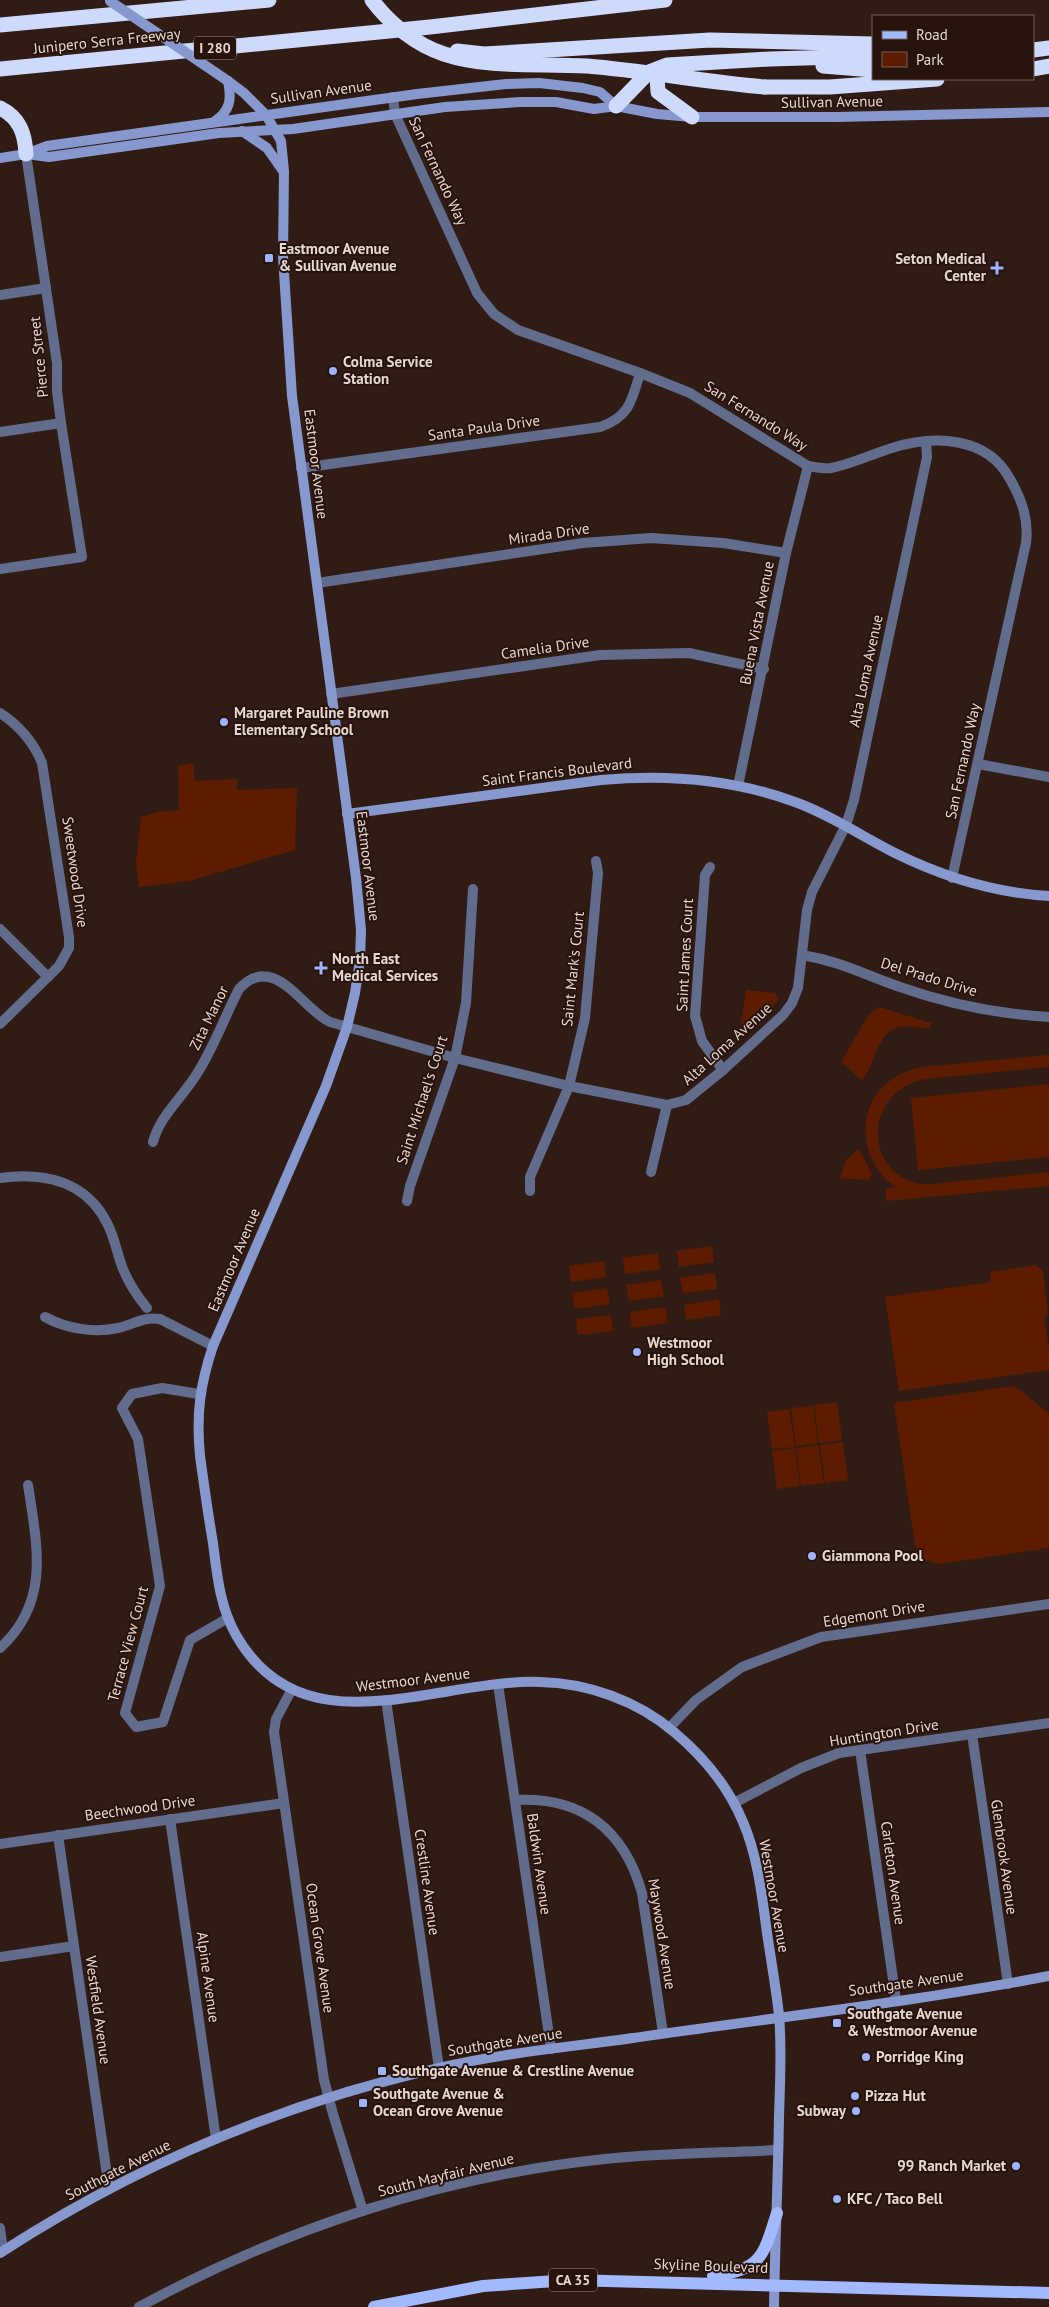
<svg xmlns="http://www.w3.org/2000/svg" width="1049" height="2307" font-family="'PT Sans',sans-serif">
	<rect width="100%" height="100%" fill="#311c15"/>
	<g fill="#5d1c00">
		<path d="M193,763L195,781L237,779V790L297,788L295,850L189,881L139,887L136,863L141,817L157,812L179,810L178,766Z"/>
		<path d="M746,990L775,993L778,1000L770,1010L746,1030L741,1025Z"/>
		<path d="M879,1007L931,1023L930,1029C921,1028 908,1025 899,1027C876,1032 876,1065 862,1080L841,1062L869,1014Z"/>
		<path d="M1049,1055V1067L925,1079C867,1090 861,1168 916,1183C930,1186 947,1182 961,1181C991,1178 1020,1175 1049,1172V1186L886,1201V1189L896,1187C860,1165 854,1109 888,1082C899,1073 910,1070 923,1067Z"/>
		<path d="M1049,1084V1157L918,1170L911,1098Z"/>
		<path d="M859,1149L872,1174L868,1180L840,1178L846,1160Z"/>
		<path d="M712,1246L714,1262L679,1267L677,1251Z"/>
		<path d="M658,1253L660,1269L625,1274L623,1258Z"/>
		<path d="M604,1261L606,1277L571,1282L569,1266Z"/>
		<path d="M1036,1265L1043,1271L1048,1315L1044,1316L1049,1349V1370L899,1391L885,1297L991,1282L990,1272Z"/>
		<path d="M715,1273L717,1289L683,1293L680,1278Z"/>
		<path d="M661,1280L664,1296L629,1301L626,1285Z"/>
		<path d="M607,1288L610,1304L575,1309L572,1293Z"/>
		<path d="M719,1299L721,1315L686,1320L684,1305Z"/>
		<path d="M665,1307L668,1323L632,1328L630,1312Z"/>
		<path d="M611,1315L613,1331L578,1335L576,1319Z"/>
		<path d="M1014,1386L1049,1413V1548L938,1564L923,1559L915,1545L894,1403Z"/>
		<path d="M837,1402L842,1440L819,1443L814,1405Z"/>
		<path d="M813,1406L818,1443L796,1446L791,1408Z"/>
		<path d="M789,1409L795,1447L772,1449L767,1412Z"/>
		<path d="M843,1442L848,1480L825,1483L820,1445Z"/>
		<path d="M818,1445L824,1483L801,1486L796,1448Z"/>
		<path d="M795,1448L800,1486L777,1489L772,1451Z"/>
	</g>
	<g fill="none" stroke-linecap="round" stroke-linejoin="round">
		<g stroke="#626d8e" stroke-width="10">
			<path d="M393,97L395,114L477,293L494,314L518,330L640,373L690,393L808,466C815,467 824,469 831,468C852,464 872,454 892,448C934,435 987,436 1010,479C1022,500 1029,520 1026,543L952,878"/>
			<path d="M0,295L46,288"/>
			<path d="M0,432L61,423"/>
			<path d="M301,468L600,427C629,417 632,401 640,373"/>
			<path d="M0,569L82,557L61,423L57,391V363L26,154"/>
			<path d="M317,583L583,543L651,538L723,543L786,553"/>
			<path d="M331,694L600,655L689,653L764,669"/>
			<path d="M0,713C20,726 33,741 42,763L69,937V948L59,966L0,1024"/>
			<path d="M978,764L1049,777"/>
			<path d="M738,786L786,553L808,466"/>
			<path d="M710,867L705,875L695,1016L702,1041L723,1070"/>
			<path d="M0,929L48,977"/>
			<path d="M802,955C840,961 865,975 900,987C948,1004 998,1014 1049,1017"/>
			<path d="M153,1142C160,1115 184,1096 198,1072C215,1045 225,1016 239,989C274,951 302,1009 330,1022L455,1058L569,1086L667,1105L686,1100L723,1070L783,1015L792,1003L798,988L807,910L812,892L846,825L854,800L927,457L926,442"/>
			<path d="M651,1172L667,1105"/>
			<path d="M0,1178C44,1172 87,1181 108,1225C115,1239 117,1254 123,1269C129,1284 137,1296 147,1308"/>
			<path d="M530,1191V1177L569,1086L585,1018L598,873L596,861"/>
			<path d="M407,1201L410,1186L455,1058L466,1003L473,889"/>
			<path d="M45,1317C67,1329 94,1333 118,1328C133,1325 144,1316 160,1319L213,1346"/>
			<path d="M199,1394L162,1388L132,1394L122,1408L138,1439L160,1586L125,1713L136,1727L163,1722L190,1640L228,1618"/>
			<path d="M0,1648C51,1602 37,1545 28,1485"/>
			<path d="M498,1684L551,2049"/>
			<path d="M292,1689L276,1719L274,1732L324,2080L333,2114L363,2211"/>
			<path d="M386,1700L439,2068"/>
			<path d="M669,1728L696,1700L742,1667L821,1637L1049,1604"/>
			<path d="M972,1734L1008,1984"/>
			<path d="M860,1750L896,2000"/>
			<path d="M515,1800C581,1796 624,1829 642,1893L663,2033"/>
			<path d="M734,1803L801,1768L839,1753L1049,1723"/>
			<path d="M170,1819L216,2139"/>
			<path d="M58,1835L109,2189"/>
			<path d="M0,1844L284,1803"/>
			<path d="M0,1957L74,1946"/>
			<path d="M0,2228L3,2251"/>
			<path d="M139,2307C283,2229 442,2176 605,2159C663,2153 721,2153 778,2150"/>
		</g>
		<g stroke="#8698cd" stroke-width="10">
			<path d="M228,81L244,93L266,115L281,141L284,171L283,257L292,396L356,878L361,930L360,960L355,993L347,1027L326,1086L213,1346C200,1385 196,1414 200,1456C204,1485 208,1514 213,1543C217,1575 220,1607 236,1635C303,1753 438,1678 540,1682C588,1683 638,1701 674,1732C704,1757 728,1786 743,1822C758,1857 762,1896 767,1933C771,1960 776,1988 779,2015C782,2048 780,2083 779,2117C778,2180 775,2243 774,2307"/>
			<path d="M214,122C230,111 232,100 228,81"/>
			<path d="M242,131L267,148L283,171"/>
			<path d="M26,154L49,157L219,133L293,129L445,107L521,102H556L594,109L616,106L657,114L692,117H837L1049,112"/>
			<path d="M0,158L26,154L47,146L417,94L506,84L539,83L583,88L600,92L616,106"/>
			<path d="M347,814L601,780C667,774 733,779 795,802C831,815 863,837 897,854C944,877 996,893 1049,896"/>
			<path d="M0,2253C134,2166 283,2103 439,2068C498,2054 558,2048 619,2040C762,2019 907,2003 1049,1976"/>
		</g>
		<g stroke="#a2b9fe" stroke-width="12">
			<path d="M713,2276C762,2269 763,2257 777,2213"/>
			<path d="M374,2307L483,2286L570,2280L1049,2293"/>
		</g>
		<g stroke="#cedafb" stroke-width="15">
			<path d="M0,25L269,0"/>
			<path d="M1033,50L1049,48"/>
			<path d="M457,51L484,54L710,40L873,44"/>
			<path d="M668,66L657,77L658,92L692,117"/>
			<path d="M823,66L873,70"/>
			<path d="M0,69L430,27L665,0"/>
			<path d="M1033,69L1049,66"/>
			<path d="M765,87H830L937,79"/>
			<path d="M616,106L649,72L667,65L770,59L873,56"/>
			<path d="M0,108C20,118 25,134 26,154"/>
		</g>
		<path stroke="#8698cd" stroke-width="10" d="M110,1L228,81"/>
		<path stroke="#cedafb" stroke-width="15" d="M372,0C389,23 416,45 444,54C489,69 540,63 587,66C647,71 705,82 765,87"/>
	</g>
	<g fill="#9db4fd" stroke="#27130c" stroke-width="2">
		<rect x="264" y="253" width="10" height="10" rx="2.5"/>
		<path d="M994.5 260.5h5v5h5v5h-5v5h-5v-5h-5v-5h5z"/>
		<circle cx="333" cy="371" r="5"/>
		<circle cx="224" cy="722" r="5"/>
		<path d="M318.5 960.5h5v5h5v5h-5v5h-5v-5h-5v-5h5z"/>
		<circle cx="637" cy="1352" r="5"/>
		<circle cx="812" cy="1556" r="5"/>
		<rect x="832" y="2018" width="10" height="10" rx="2.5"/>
		<circle cx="866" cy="2057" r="5"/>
		<rect x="377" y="2066" width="10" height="10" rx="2.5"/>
		<circle cx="855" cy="2096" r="5"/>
		<rect x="358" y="2098" width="10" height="10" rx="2.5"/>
		<circle cx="856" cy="2111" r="5"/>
		<circle cx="1016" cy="2166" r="5"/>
		<circle cx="837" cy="2199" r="5"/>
	</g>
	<g text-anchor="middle" stroke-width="4" stroke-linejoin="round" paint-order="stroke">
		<g fill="#27130c" stroke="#ac9c97" stroke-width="1">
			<rect x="194" y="36.5" width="42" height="23" rx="4"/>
			<rect x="549" y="2268.5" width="48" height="23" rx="4"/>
		</g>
		<g font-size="14" font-weight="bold" fill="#e5d7d2">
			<text x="215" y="53">I 280</text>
			<text x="573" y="2285">CA 35</text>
		</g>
		<g font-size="15" fill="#e5d7d2" stroke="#27130c">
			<text transform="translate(107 41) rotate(-6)" y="5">Junipero Serra Freeway</text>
			<text transform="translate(321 92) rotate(-8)" y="5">Sullivan Avenue</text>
			<text transform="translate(832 102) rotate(-1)" y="5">Sullivan Avenue</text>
			<text transform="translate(438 171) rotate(65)" y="5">San Fernando Way</text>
			<text transform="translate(39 357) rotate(-96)" y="5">Pierce Street</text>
			<text transform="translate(756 416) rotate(32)" y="5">San Fernando Way</text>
			<text transform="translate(484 428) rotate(-8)" y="5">Santa Paula Drive</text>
			<text transform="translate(316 464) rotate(83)" y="5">Eastmoor Avenue</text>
			<text transform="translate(549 534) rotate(-8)" y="5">Mirada Drive</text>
			<text transform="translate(757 623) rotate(-79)" y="5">Buena Vista Avenue</text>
			<text transform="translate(545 648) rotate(-8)" y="5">Camelia Drive</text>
			<text transform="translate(866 671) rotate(-78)" y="5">Alta Loma Avenue</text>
			<text transform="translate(963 761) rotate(-78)" y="5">San Fernando Way</text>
			<text transform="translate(557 772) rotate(-7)" y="5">Saint Francis Boulevard</text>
			<text transform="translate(368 866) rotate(83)" y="5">Eastmoor Avenue</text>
			<text transform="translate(75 872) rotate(82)" y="5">Sweetwood Drive</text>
			<text transform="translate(685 955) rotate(-87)" y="5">Saint James Court</text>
			<text transform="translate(573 969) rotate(-84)" y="5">Saint Mark's Court</text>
			<text transform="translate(929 977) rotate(17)" y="5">Del Prado Drive</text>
			<text transform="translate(209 1018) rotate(-64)" y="5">Zita Manor</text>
			<text transform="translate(727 1044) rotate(-42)" y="5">Alta Loma Avenue</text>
			<text transform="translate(422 1100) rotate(-72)" y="5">Saint Michael's Court</text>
			<text transform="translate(234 1260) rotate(-67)" y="5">Eastmoor Avenue</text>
			<text transform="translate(874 1614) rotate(-9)" y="5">Edgemont Drive</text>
			<text transform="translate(128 1644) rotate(-75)" y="5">Terrace View Court</text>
			<text transform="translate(413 1680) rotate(-7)" y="5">Westmoor Avenue</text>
			<text transform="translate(884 1733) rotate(-9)" y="5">Huntington Drive</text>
			<text transform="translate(140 1808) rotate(-8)" y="5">Beechwood Drive</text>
			<text transform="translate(1004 1857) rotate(82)" y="5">Glenbrook Avenue</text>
			<text transform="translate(539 1864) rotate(82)" y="5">Baldwin Avenue</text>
			<text transform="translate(893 1873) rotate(82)" y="5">Carleton Avenue</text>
			<text transform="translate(427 1882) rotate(82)" y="5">Crestline Avenue</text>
			<text transform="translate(774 1896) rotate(80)" y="5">Westmoor Avenue</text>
			<text transform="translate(662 1934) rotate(81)" y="5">Maywood Avenue</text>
			<text transform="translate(320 1948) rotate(82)" y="5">Ocean Grove Avenue</text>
			<text transform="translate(208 1977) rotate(82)" y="5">Alpine Avenue</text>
			<text transform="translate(906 1983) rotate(-8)" y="5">Southgate Avenue</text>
			<text transform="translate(98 2010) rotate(82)" y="5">Westfield Avenue</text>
			<text transform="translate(505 2042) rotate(-9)" y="5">Southgate Avenue</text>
			<text transform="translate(118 2170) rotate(-27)" y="5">Southgate Avenue</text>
			<text transform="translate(446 2175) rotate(-14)" y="5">South Mayfair Avenue</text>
			<text transform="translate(711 2266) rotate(2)" y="5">Skyline Boulevard</text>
		</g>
		<g font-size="15" font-weight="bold" fill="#e5d7d2" stroke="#27130c" text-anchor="start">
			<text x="279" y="254">Eastmoor Avenue<tspan x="279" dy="17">&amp; Sullivan Avenue</tspan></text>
			<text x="986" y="264" text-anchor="end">Seton Medical<tspan x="986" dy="17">Center</tspan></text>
			<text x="343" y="367">Colma Service<tspan x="343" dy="17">Station</tspan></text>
			<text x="234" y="718">Margaret Pauline Brown<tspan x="234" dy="17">Elementary School</tspan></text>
			<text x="332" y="964">North East<tspan x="332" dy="17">Medical Services</tspan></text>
			<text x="647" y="1348">Westmoor<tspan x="647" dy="17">High School</tspan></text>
			<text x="822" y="1561">Giammona Pool</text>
			<text x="847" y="2019">Southgate Avenue<tspan x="847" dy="17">&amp; Westmoor Avenue</tspan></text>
			<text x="876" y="2062">Porridge King</text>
			<text x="392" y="2076">Southgate Avenue &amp; Crestline Avenue</text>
			<text x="373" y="2099">Southgate Avenue &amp;<tspan x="373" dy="17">Ocean Grove Avenue</tspan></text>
			<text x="865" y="2101">Pizza Hut</text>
			<text x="846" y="2116" text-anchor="end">Subway</text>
			<text x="1006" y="2171" text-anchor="end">99 Ranch Market</text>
			<text x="847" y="2204">KFC / Taco Bell</text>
		</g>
	</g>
	<rect x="872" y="15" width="162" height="65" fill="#27130c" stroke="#73615b"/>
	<rect x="882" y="31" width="25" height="8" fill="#a2b9fe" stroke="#73615b"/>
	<text x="916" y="40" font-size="15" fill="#e5d7d2">Road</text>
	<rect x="882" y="52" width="25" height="15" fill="#5d1c00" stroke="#73615b"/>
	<text x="916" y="65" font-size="15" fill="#e5d7d2">Park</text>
</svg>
